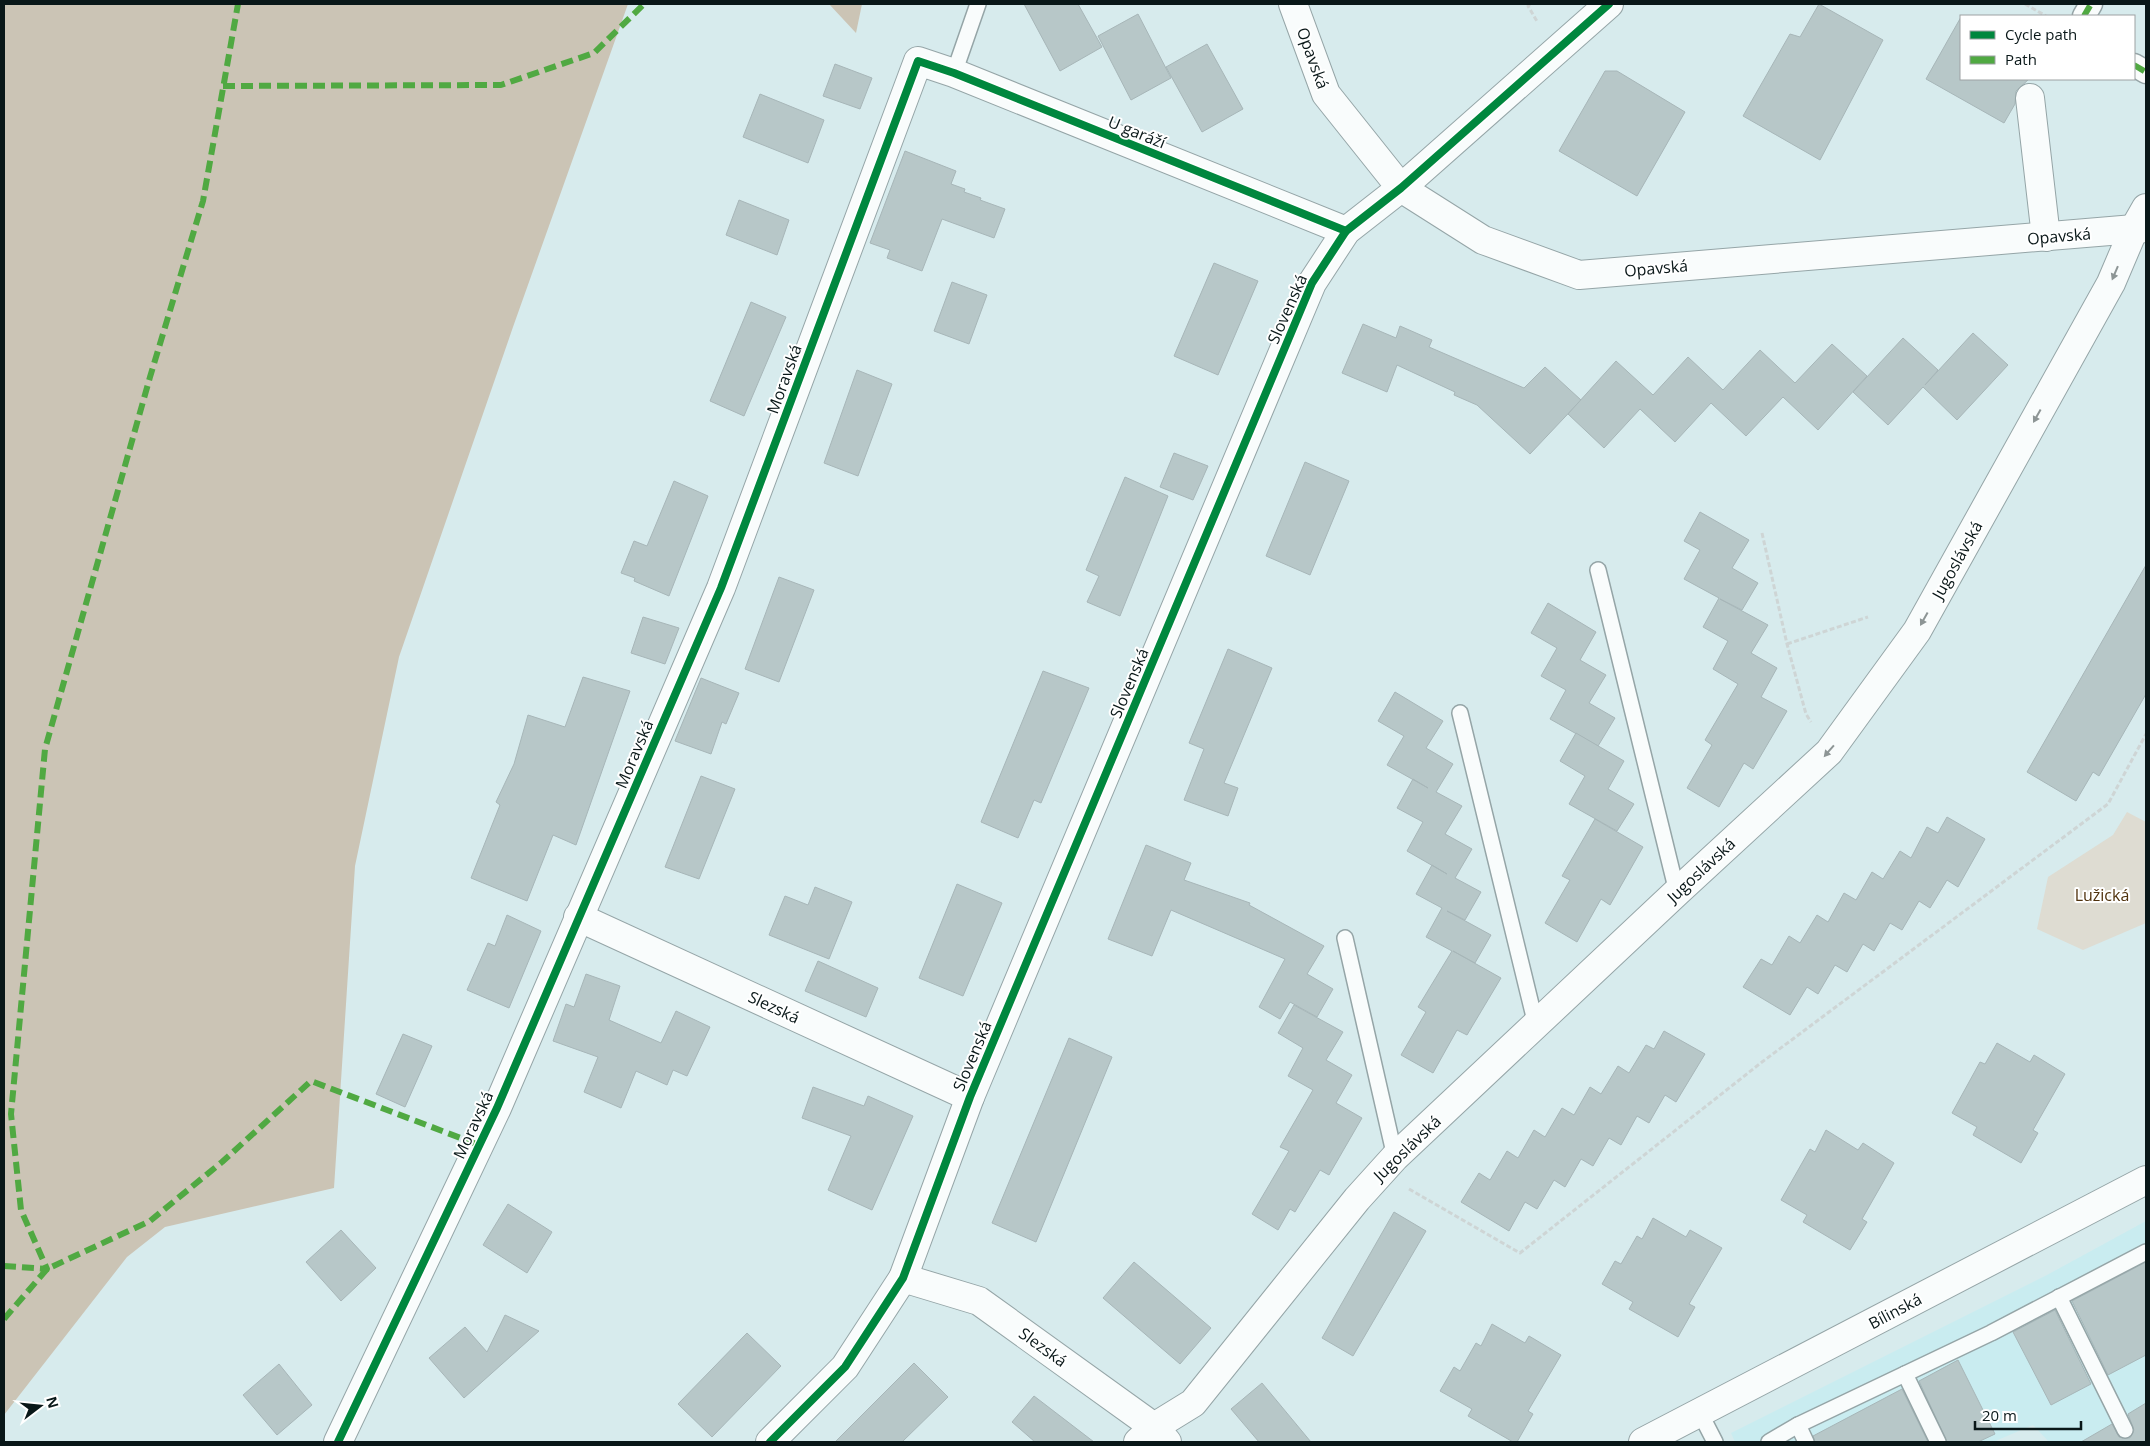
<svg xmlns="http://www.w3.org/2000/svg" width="2150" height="1446" font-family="'Open Sans',sans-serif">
	<rect width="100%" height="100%" fill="#d7ebed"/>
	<path fill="#c9ecf0" d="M2146,1221V1437L2136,1442H2049L2033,1425L1993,1442H1735L1731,1433L2047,1275Z"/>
	<path fill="#dedcd2" d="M2127,812L2146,822V923L2083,950L2037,929L2048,877L2113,835Z"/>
	<g fill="#cbc4b5">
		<path d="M4,4H628L513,327L399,657L355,866L334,1188L165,1227L127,1257L4,1415Z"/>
		<path d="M829,4H862L856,33Z"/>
	</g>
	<g fill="#b7c7c8" stroke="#a7b6b8">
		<path d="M1024,4H1078L1102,47L1060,71Z"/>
		<path d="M1819,4L1883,40L1820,160L1743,116L1790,34L1800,37Z"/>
		<path d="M1138,14L1171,78L1131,100L1098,36Z"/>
		<path d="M1961,17V79H2029L2016,91L2015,104L2004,123L1926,79Z"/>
		<path d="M1207,44L1243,109L1202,132L1166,67Z"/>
		<path d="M835,64L872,78L860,109L823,96Z"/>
		<path d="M1605,71H1617L1685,112L1637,196L1559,151Z"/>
		<path d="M760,94L824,120L808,163L743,137Z"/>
		<path d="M905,151L956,171L951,184L965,189L964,192L981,198L980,200L1005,209L994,238L942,219L922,271L887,258L890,250L870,243Z"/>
		<path d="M739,200L789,220L777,255L726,235Z"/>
		<path d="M1214,263L1258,281L1218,375L1174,356Z"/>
		<path d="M952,282L987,295L969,344L934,331Z"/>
		<path d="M751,302L786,317L744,416L710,401Z"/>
		<path d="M1363,324L1396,338L1400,326L1432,340L1429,347L1524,388L1545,367L1581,400L1530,454L1477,405L1454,395L1455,392L1397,365L1387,392L1342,373Z"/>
		<path d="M1973,333L2008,365L1957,420L1923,387L1888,425L1853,392L1903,338L1938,370L1925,385Z"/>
		<path d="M1832,344L1867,376L1818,430L1783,397L1746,436L1711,403L1675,442L1640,409L1604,448L1568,414L1616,361L1653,395L1688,357L1723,390L1760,350L1795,383Z"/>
		<path d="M857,370L892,384L858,476L824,463Z"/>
		<path d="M1174,453L1208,466L1193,500L1160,487Z"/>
		<path d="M1305,462L1349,481L1310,575L1266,556Z"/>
		<path d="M1125,477L1168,496L1120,616L1087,602L1099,576L1086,570Z"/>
		<path d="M674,481L708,496L669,596L634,581L635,578L621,573L634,541L647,546Z"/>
		<path d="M1700,512L1749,540L1732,568L1758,583L1742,610L1720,599L1768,625L1751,653L1777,668L1761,697L1787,711L1753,769L1744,763L1719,807L1687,788L1712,745L1705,740L1738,684L1713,669L1728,641L1703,627L1719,598L1684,579L1700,550L1684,541Z"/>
		<path d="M2146,565V694L2099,776L2093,772L2076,801L2027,772Z"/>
		<path d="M779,577L814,590L779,682L745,669Z"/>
		<path d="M1548,603L1596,632L1580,660L1606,675L1589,703L1615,718L1598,746L1550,719L1566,690L1541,676L1557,648L1531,633Z"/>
		<path d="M643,617L679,628L665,664L631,653Z"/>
		<path d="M1228,649L1272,668L1224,783L1238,788L1228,816L1184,800L1204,749L1189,743Z"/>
		<path d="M1043,671L1089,688L1041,803L1034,800L1018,838L981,822Z"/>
		<path d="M583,677L630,691L576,845L553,835L527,901L471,878L500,805L496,802L514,764L528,715L565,727Z"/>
		<path d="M701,678L739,693L726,724L722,722L711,754L675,741Z"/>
		<path d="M1395,692L1443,721L1426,748L1453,764L1436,792L1462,806L1445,834L1472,849L1455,878L1481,892L1465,920L1447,911L1491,935L1475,963L1453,951L1501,978L1467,1035L1457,1030L1433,1073L1401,1055L1426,1012L1418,1007L1452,951L1426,937L1442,908L1416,894L1432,865L1447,874L1407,851L1423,822L1397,808L1413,779L1428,788L1387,765L1404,736L1378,721Z"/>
		<path d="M1576,733L1624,761L1608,789L1634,804L1617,831L1569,804L1585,776L1560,761Z"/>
		<path d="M701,776L735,789L699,879L665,867Z"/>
		<path d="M1947,817L1985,839L1958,887L1947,880L1930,908L1919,901L1902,930L1890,923L1874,951L1863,944L1847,972L1835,965L1818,994L1807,987L1790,1015L1743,987L1761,959L1772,965L1789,936L1800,943L1817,915L1828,922L1844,893L1856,900L1872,872L1883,879L1900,851L1911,858L1927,827L1938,833Z"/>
		<path d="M1595,819L1643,847L1610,905L1601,899L1577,942L1545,923L1570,880L1562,876Z"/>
		<path d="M1146,845L1191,863L1184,880L1250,903L1249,905L1324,946L1307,974L1333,989L1317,1017L1290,1002L1280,1019L1259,1007L1285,959L1171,910L1152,956L1108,939Z"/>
		<path d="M957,884L1002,903L963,996L919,978Z"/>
		<path d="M815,887L852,902L829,959L769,935L785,896L808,905Z"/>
		<path d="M507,915L541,931L509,1008L467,990L488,943L495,946Z"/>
		<path d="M818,961L878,988L866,1017L805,991Z"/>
		<path d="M586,974L620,986L609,1020L661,1043L676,1011L710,1027L687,1076L673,1070L667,1085L636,1071L621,1108L584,1092L598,1057L553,1041L566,1004L574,1007Z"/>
		<path d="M1294,1005L1343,1032L1326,1060L1352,1075L1336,1103L1362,1118L1329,1175L1320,1170L1295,1212L1290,1209L1278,1230L1252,1214L1289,1151L1280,1147L1313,1090L1288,1076L1303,1048L1278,1033Z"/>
		<path d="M1664,1031L1705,1054L1676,1102L1665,1095L1649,1123L1637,1116L1621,1145L1609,1138L1593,1166L1581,1159L1565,1187L1554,1180L1537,1209L1525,1202L1509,1231L1461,1202L1479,1173L1490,1180L1507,1151L1518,1158L1534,1130L1545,1137L1562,1108L1574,1115L1590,1087L1601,1094L1618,1066L1629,1073L1646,1045L1654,1049Z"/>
		<path d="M403,1034L432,1046L405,1107L376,1094Z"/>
		<path d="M1069,1038L1112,1057L1036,1242L992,1223Z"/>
		<path d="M1997,1043L2030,1062L2034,1055L2065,1074L2033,1130L2038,1133L2021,1163L1973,1135L1977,1127L1952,1113L1980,1062L1985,1064Z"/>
		<path d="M813,1087L864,1106L868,1096L913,1116L872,1210L828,1190L851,1136L802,1118Z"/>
		<path d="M1826,1130L1858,1150L1863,1143L1894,1163L1862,1219L1867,1222L1850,1250L1803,1222L1807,1215L1781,1200L1810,1149L1815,1152Z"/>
		<path d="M508,1204L552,1232L527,1273L483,1245Z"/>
		<path d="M1394,1212L1426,1231L1353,1356L1322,1338Z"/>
		<path d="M1653,1218L1686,1237L1690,1230L1722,1248L1689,1304L1695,1307L1678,1337L1629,1309L1633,1302L1602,1284L1615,1261L1621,1264L1637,1236L1642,1239Z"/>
		<path d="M341,1230L376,1268L341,1301L306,1262Z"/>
		<path d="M1134,1262L1211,1328L1180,1364L1103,1298Z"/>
		<path d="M2146,1262V1355L2108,1375L2072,1301Z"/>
		<path d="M2055,1310L2091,1384L2051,1405L2013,1332Z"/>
		<path d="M505,1315L539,1331L464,1398L429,1358L465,1327L487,1352Z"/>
		<path d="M1492,1324L1525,1343L1529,1336L1561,1355L1528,1411L1533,1414L1517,1442H1513L1468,1416L1472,1409L1440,1391L1454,1367L1460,1371L1476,1343L1481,1346Z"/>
		<path d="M747,1333L781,1366L712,1437L678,1404Z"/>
		<path d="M1958,1360L1995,1434L1978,1442H1947L1919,1381Z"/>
		<path d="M914,1363L948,1397L902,1442H835Z"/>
		<path d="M279,1364L312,1405L277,1435L243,1395Z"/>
		<path d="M1262,1383L1311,1442H1259L1231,1409Z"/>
		<path d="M1902,1389L1928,1442H1815L1813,1436Z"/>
		<path d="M1034,1396L1094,1442H1035L1012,1422Z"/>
		<path d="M2146,1403V1442H2081L2112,1424L2119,1437L2130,1438L2134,1430L2128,1414Z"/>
	</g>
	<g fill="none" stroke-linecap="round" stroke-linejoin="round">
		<defs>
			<g id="service">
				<path d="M954,73L978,4"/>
				<path d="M1598,570L1677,892"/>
				<path d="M1460,713L1536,1025"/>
				<path d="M1345,938L1395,1157"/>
				<path d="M2059,1297L2125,1430"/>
				<path d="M1905,1374L1938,1442"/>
				<path d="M1699,1411L1715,1442"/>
				<path d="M1798,1425L1806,1442"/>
				<path d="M1769,1442L1798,1425L1991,1333L2146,1252"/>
			</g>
			<g id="pedestrian">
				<path d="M2084,16L2091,4"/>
				<path d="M2134,65L2146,72"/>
			</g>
			<g id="minor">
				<path d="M1293,4L1326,94L1401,188L1483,240L1579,275L2146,228"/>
				<path d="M2030,98L2046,237"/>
				<path d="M578,917L970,1097"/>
				<path d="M903,1278L979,1301L1154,1427L1167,1442"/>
				<path d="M338,1442L497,1108L721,588L918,61L954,73L1346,231"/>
				<path d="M770,1442L845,1367L903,1278L970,1097L1312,283L1346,231L1401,188L1609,4"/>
				<path d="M1138,1442L1154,1427L1193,1403L1357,1199L1395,1157L1677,892L1829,752L1917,631L2111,283L2134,229L2146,208"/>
				<path d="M1643,1442L2146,1180"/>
			</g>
		</defs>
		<use href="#service" stroke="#95a5a7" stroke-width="18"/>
		<use href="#pedestrian" stroke="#95a5a7" stroke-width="25"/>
		<use href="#minor" stroke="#95a5a7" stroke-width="30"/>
		<g stroke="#ced5d5" stroke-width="3" stroke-dasharray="5 2.5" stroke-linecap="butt">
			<path d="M1530,4L1528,6L1538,23"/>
			<path d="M2025,4L2046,16"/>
			<path d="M1762,533L1787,644L1806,714L1811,722"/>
			<path d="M1787,644L1868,617"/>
			<path d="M1409,1189L1520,1253L1762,1062L2108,804L2146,734"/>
		</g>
		<use href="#service" stroke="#f9fcfc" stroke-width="15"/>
		<use href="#pedestrian" stroke="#f9fcfc" stroke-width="22"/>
		<use href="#minor" stroke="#f9fcfc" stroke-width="28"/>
		<g stroke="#50a942" stroke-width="6" stroke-dasharray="12 6" stroke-linecap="butt">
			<path d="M2084,16L2091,4"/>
			<path d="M2134,65L2146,72"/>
			<path d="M223,86L501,85L594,53L644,4"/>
			<path d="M4,1266L47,1269L21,1210L11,1114L45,749L150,377L203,201L238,4"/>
			<path d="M4,1319L47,1269L150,1221L222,1162L311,1081L479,1145"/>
		</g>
		<defs>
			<g id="cycleway">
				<path d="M338,1442L497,1108L721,588L918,61L954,73L1346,231"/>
				<path d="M770,1442L845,1367L903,1278L970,1097L1312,283L1346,231L1401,188L1609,4"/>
			</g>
		</defs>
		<use href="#cycleway" stroke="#fff" stroke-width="11"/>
		<use href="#cycleway" stroke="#00873e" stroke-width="8"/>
	</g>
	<defs><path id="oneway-solid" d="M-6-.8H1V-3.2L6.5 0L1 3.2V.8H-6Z" transform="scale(1.25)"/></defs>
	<g fill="#8d9595">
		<use href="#oneway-solid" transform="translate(2115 273) rotate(113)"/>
		<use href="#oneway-solid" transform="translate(2037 416) rotate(119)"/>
		<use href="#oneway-solid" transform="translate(1924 619) rotate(119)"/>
		<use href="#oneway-solid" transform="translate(1829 751) rotate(131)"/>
	</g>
	<g text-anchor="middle" stroke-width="4" stroke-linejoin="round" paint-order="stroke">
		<g font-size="16" fill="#091718" stroke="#fff">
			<text transform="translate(1313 58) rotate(70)" y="6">Opavská</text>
			<text transform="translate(1137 132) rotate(22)" y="6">U garáží</text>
			<text transform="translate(2059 236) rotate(-5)" y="6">Opavská</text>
			<text transform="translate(1656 268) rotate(-5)" y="6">Opavská</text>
			<text transform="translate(1287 309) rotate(-66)" y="6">Slovenská</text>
			<text transform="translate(784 379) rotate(-70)" y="6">Moravská</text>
			<text transform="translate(1957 560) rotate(-61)" y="6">Jugoslávská</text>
			<text transform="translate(1129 683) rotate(-67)" y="6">Slovenská</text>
			<text transform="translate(634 754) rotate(-67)" y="6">Moravská</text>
			<text transform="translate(1701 870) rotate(-43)" y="6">Jugoslávská</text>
			<text transform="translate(774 1007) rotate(25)" y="6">Slezská</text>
			<text transform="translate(972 1056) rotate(-67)" y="6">Slovenská</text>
			<text transform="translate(473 1125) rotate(-65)" y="6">Moravská</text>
			<text transform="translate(1407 1148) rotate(-44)" y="6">Jugoslávská</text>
			<text transform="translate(1895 1311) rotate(-28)" y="6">Bílinská</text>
			<text transform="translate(1043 1347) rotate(36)" y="6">Slezská</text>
		</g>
		<g font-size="16" fill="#4f310c" stroke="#fff">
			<text x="2102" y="901">Lužická</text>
		</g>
	</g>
	<rect width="2150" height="1446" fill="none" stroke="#091718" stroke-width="10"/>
	<rect x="1960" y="15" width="175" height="65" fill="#ffffff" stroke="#9da2a3"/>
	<rect x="1970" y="31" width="25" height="8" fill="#00873e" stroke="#9da2a3"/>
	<text x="2005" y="40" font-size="15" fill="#091718">Cycle path</text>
	<rect x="1970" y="56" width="25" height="8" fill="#50a942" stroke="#9da2a3"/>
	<text x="2005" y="65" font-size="15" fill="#091718">Path</text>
	<g transform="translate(40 1406) rotate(74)" stroke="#ffffff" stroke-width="4" paint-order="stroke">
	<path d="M0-4L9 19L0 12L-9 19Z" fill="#091718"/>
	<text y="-8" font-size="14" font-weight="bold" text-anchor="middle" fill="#091718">N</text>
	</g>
	<path d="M1975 1421v8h106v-8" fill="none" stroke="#091718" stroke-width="2.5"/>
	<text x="1982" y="1421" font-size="15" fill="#091718" stroke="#ffffff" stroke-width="4" paint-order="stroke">20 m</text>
</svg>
